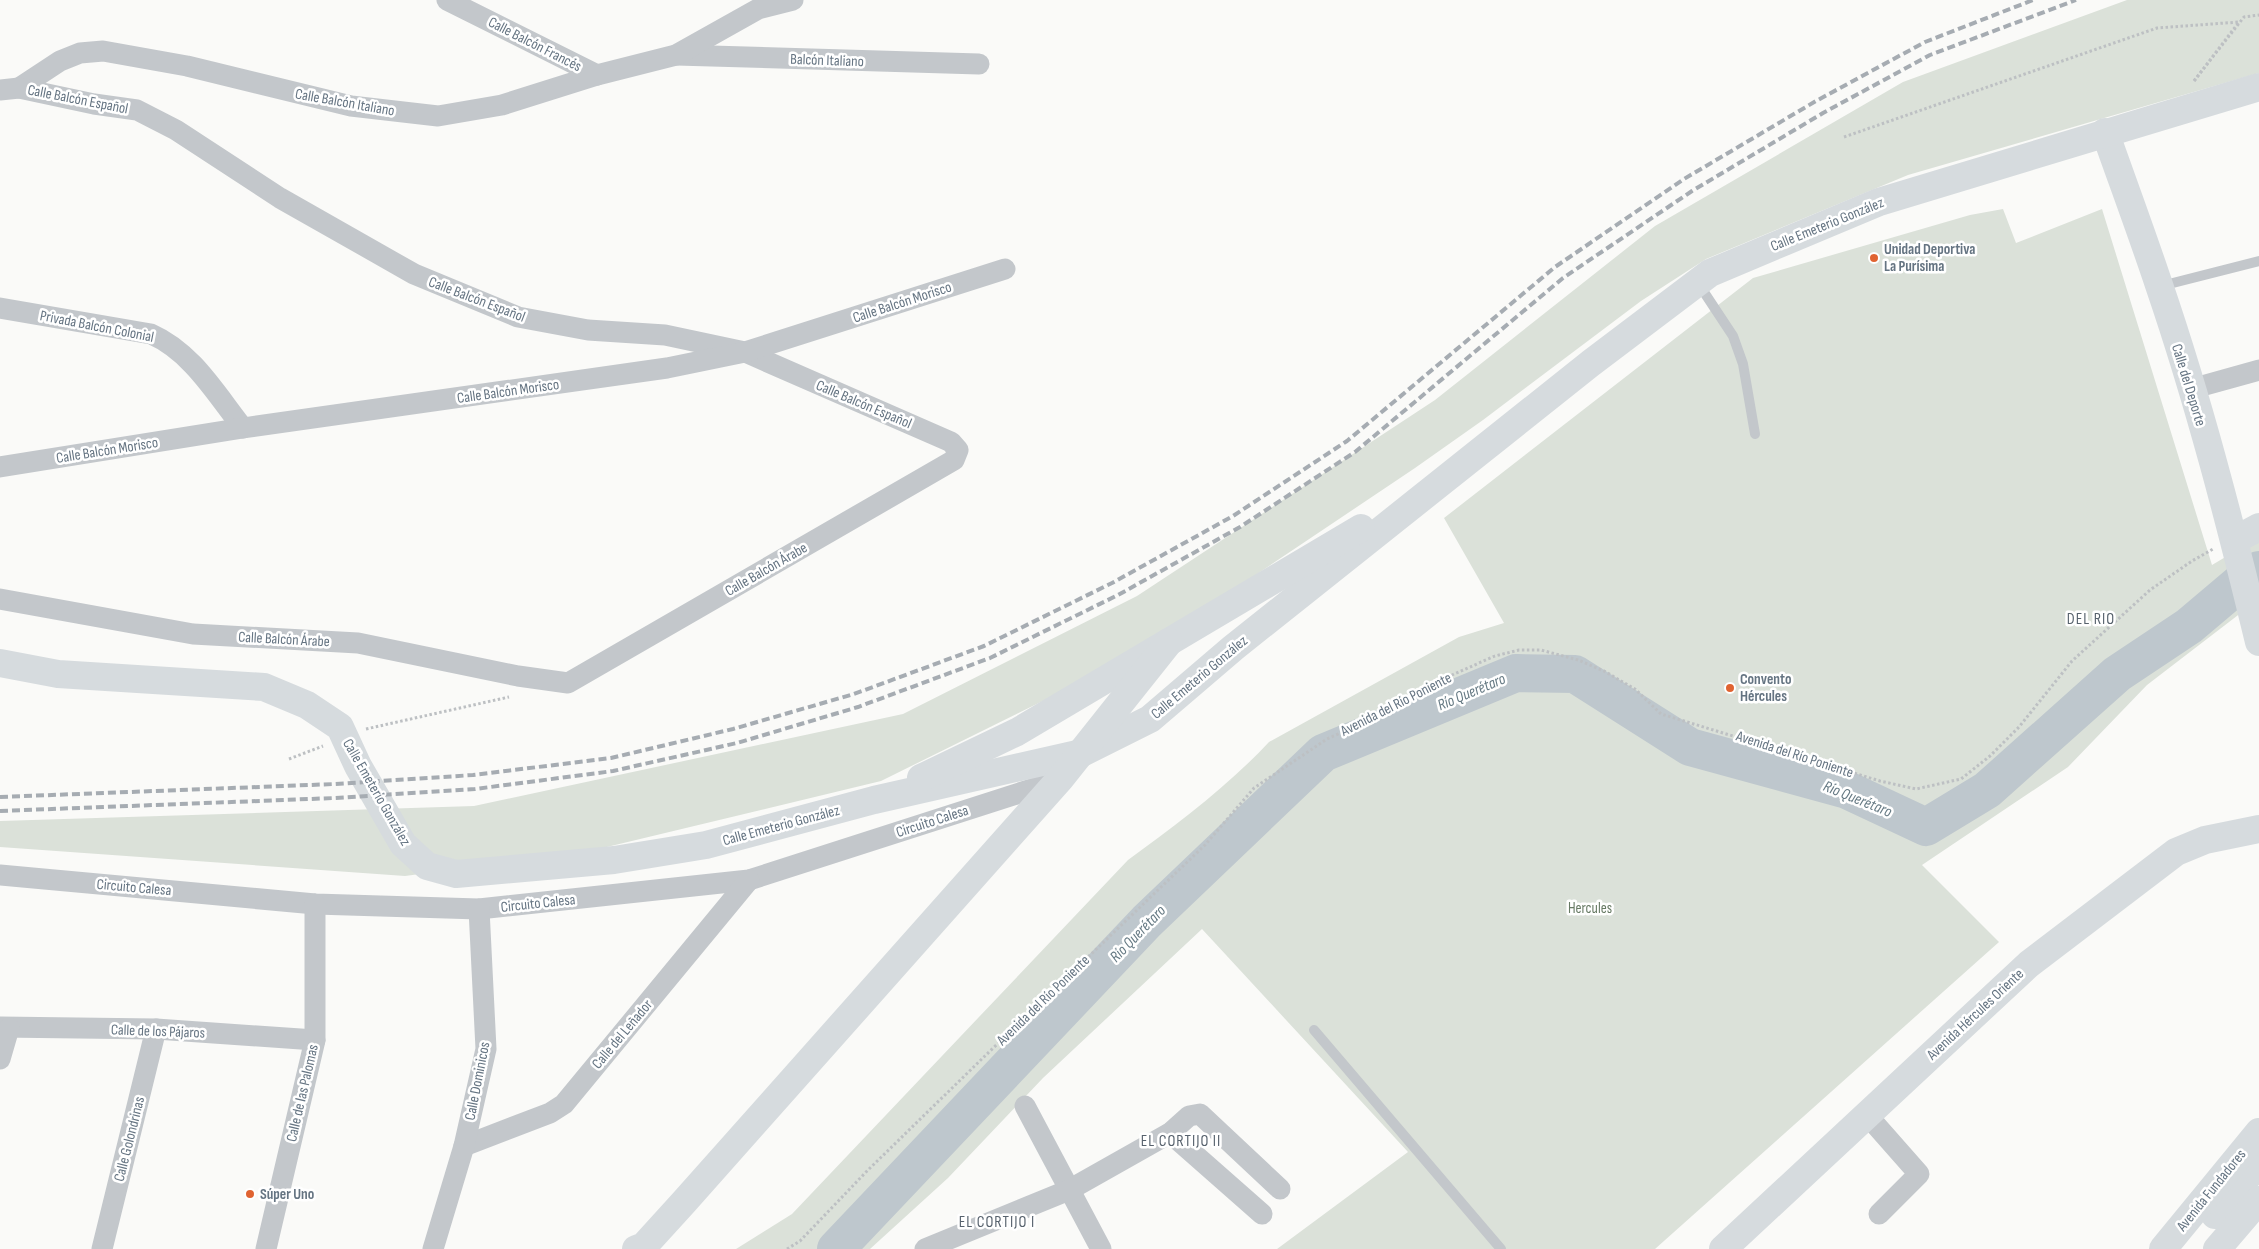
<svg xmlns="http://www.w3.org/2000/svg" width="2259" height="1249" font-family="'Sofia Sans Condensed',sans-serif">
	<rect width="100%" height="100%" fill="#fafaf8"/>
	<g fill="#dbe1d9">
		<path d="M2127,0H2259V73L1908,175L1706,259L1641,301L1483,420L1415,468L1138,654L881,781L586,852L405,876L0,847V821L474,806L903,714L1137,596L1435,400L1655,226L1903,82Z"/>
		<path d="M2003,209L2016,243L2102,209L2212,565L2259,537V599L2147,685L2068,767L1922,865L1999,942L1655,1249H1277L1408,1152L1202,929L1043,1078L948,1178L870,1249H736L792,1214L1128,860C1177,824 1227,787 1269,742L1459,637L1504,623L1444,518L1753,278L1970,215Z"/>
	</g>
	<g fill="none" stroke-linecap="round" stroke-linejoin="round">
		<path stroke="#bec7cd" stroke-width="38" d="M836,1249L1147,921L1323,753L1516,673L1575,674L1690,747L1847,790L1926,827L1987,790L2117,674L2189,626L2247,577L2259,570"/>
		<g stroke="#bdc0c3" stroke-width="3" stroke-dasharray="2.5 2.5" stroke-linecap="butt">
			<path d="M2194,81L2244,17L2259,15"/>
			<path d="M1844,137L2157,28L2239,22L2194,81"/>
			<path d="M366,729L509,697"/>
			<path d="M289,759L323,746"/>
			<path d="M787,1249L800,1241L867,1171L989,1052L1205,845L1254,788L1327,739L1384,713L1454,674L1495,656L1519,650H1541L1578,660L1604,671L1635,689L1661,714L1880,781L1916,789L1961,779L1990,756L2019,727L2072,661L2150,590L2192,561L2213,549"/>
		</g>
		<g stroke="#c3c7cb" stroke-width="10">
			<path d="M1698,283L1733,336L1743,364L1755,434"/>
			<path d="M2161,286L2259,261"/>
			<path d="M1314,1030L1501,1249"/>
		</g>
		<g stroke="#c3c7cb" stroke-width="21">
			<path d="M447,0L597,75"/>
			<path d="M676,55L979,64"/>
			<path d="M19,88L60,61L80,53L103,51L187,66L351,106L438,116L502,105L597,75L676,55L758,9L793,0"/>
			<path d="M0,90L19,88L94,104L137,110L176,130L280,198L414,274L518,317L588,330L665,335L745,352L951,442L958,450L954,460L568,683L518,676L358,643L193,634L0,599"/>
			<path d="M0,308L151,334C192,352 216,394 243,428"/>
			<path d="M2191,389L2259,370"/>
			<path d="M0,467L243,428L667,368L745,352L1005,269"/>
			<path d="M0,875L315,904L479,909L749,880L1060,780"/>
			<path d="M0,1027L156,1029L315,1040"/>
			<path d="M0,1059L9,1028"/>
			<path d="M1025,1106L1101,1249"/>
			<path d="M1867,1115L1919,1174L1879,1214"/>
			<path d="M1170,1133L1262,1214"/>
			<path d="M464,1146L550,1113L564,1104L749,880"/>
			<path d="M102,1249L156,1029"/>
			<path d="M266,1249L315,1040V904"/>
			<path d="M433,1249L464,1146L486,1049L479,909"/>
			<path d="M925,1249L1069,1190L1170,1133L1189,1116L1200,1114L1280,1189"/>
		</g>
		<g stroke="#d6dbde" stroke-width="28">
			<path d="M2105,132C2123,183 2142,234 2159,285C2199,402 2230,522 2259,642"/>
			<path d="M2235,540L2259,527"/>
			<path d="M0,663L58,674L264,687L307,705L340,727L358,766L403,844L427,866L456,874L614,860L706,845L874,800L1082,753L1150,719L1233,648L1591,363L1710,273L1879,202L2259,87"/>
			<path d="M921,778L1017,732L1361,528"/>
			<path d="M2215,1215L2259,1163"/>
			<path d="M636,1249L644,1246L684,1202L1060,779L1169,642"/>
			<path d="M1723,1249L2029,964L2176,852L2205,840L2259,829"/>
			<path d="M2163,1249L2259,1132"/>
			<path d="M2217,1249L2259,1200"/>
		</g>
		<g stroke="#a6acb2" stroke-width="4" stroke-dasharray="8 4" stroke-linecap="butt">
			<path d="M0,797L335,784L473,775L611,758L733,729L854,694L984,646L1112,583L1233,516L1347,441L1555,267L1684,179L1816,101L1925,42L2033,0"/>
			<path d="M0,811L335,798L475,789L613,771L737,743L858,707L990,658L1118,595L1240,527L1355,452L1563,278L1692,191L1823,113L1930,55L2076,0"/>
		</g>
	</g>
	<g fill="#e06331" stroke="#fff" stroke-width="2">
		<circle cx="1874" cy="258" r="5"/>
		<circle cx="1730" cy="688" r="5"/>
		<circle cx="250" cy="1194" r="5"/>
	</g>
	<g text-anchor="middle" stroke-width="5" stroke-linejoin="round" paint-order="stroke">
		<g font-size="15" fill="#657482" stroke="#fff">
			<text transform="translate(535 44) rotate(27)" y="5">Calle Balcón Francés</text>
			<text transform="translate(827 60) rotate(2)" y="5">Balcón Italiano</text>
			<text transform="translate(78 99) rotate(11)" y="5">Calle Balcón Español</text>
			<text transform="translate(345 102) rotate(10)" y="5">Calle Balcón Italiano</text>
			<text transform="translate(1827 224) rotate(-22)" y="5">Calle Emeterio González</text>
			<text transform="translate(477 299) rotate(21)" y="5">Calle Balcón Español</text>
			<text transform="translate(902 302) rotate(-18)" y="5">Calle Balcón Morisco</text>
			<text transform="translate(97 326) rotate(11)" y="5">Privada Balcón Colonial</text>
			<text transform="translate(2189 385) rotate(73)" y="5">Calle del Deporte</text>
			<text transform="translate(508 391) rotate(-8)" y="5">Calle Balcón Morisco</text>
			<text transform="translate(864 404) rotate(23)" y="5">Calle Balcón Español</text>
			<text transform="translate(107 450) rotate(-9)" y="5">Calle Balcón Morisco</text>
			<text transform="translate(766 569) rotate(-30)" y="5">Calle Balcón Árabe</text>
			<text transform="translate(284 639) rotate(3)" y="5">Calle Balcón Árabe</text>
			<text transform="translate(1199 677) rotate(-40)" y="5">Calle Emeterio González</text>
			<text transform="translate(1396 704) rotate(-27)" y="5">Avenida del Río Poniente</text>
			<text transform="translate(1795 754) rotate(18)" y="5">Avenida del Río Poniente</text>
			<text transform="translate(377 792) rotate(60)" y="5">Calle Emeterio González</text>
			<text transform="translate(932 821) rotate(-18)" y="5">Circuito Calesa</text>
			<text transform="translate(781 825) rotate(-15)" y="5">Calle Emeterio González</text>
			<text transform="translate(134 887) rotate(5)" y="5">Circuito Calesa</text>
			<text transform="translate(538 903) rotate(-6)" y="5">Circuito Calesa</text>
			<text transform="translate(1043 1000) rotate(-44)" y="5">Avenida del Río Poniente</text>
			<text transform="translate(1975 1014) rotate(-43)" y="5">Avenida Hércules Oriente</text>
			<text transform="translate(158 1031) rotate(2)" y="5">Calle de los Pájaros</text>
			<text transform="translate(622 1034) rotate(-50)" y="5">Calle del Leñador</text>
			<text transform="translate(477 1081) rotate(-79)" y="5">Calle Dominicos</text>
			<text transform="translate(302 1093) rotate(-77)" y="5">Calle de las Palomas</text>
			<text transform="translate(129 1139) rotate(-76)" y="5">Calle Golondrinas</text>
			<text transform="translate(2211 1190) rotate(-51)" y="5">Avenida Fundadores</text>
		</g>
		<g font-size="15" font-weight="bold" fill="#657482" stroke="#fff" text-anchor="start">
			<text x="1884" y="254">Unidad Deportiva<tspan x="1884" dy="17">La Purísima</tspan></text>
			<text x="1740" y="684">Convento<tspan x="1740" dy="17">Hércules</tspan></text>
			<text x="260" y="1199">Súper Uno</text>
		</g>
		<g font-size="15" fill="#677a64" stroke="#fff">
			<text x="1590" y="913">Hercules</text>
		</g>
		<g font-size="16" letter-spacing="1" fill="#57626d" stroke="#fff">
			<text x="2091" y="624">DEL RIO</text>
			<text x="1181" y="1146">EL CORTIJO II</text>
			<text x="997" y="1227">EL CORTIJO I</text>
		</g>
		<g font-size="16" font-style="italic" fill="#657983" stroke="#fff">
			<text transform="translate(1471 691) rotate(-23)" y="6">Río Querétaro</text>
			<text transform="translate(1858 798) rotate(22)" y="6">Río Querétaro</text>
			<text transform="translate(1137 933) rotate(-46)" y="6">Río Querétaro</text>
		</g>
	</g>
</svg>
